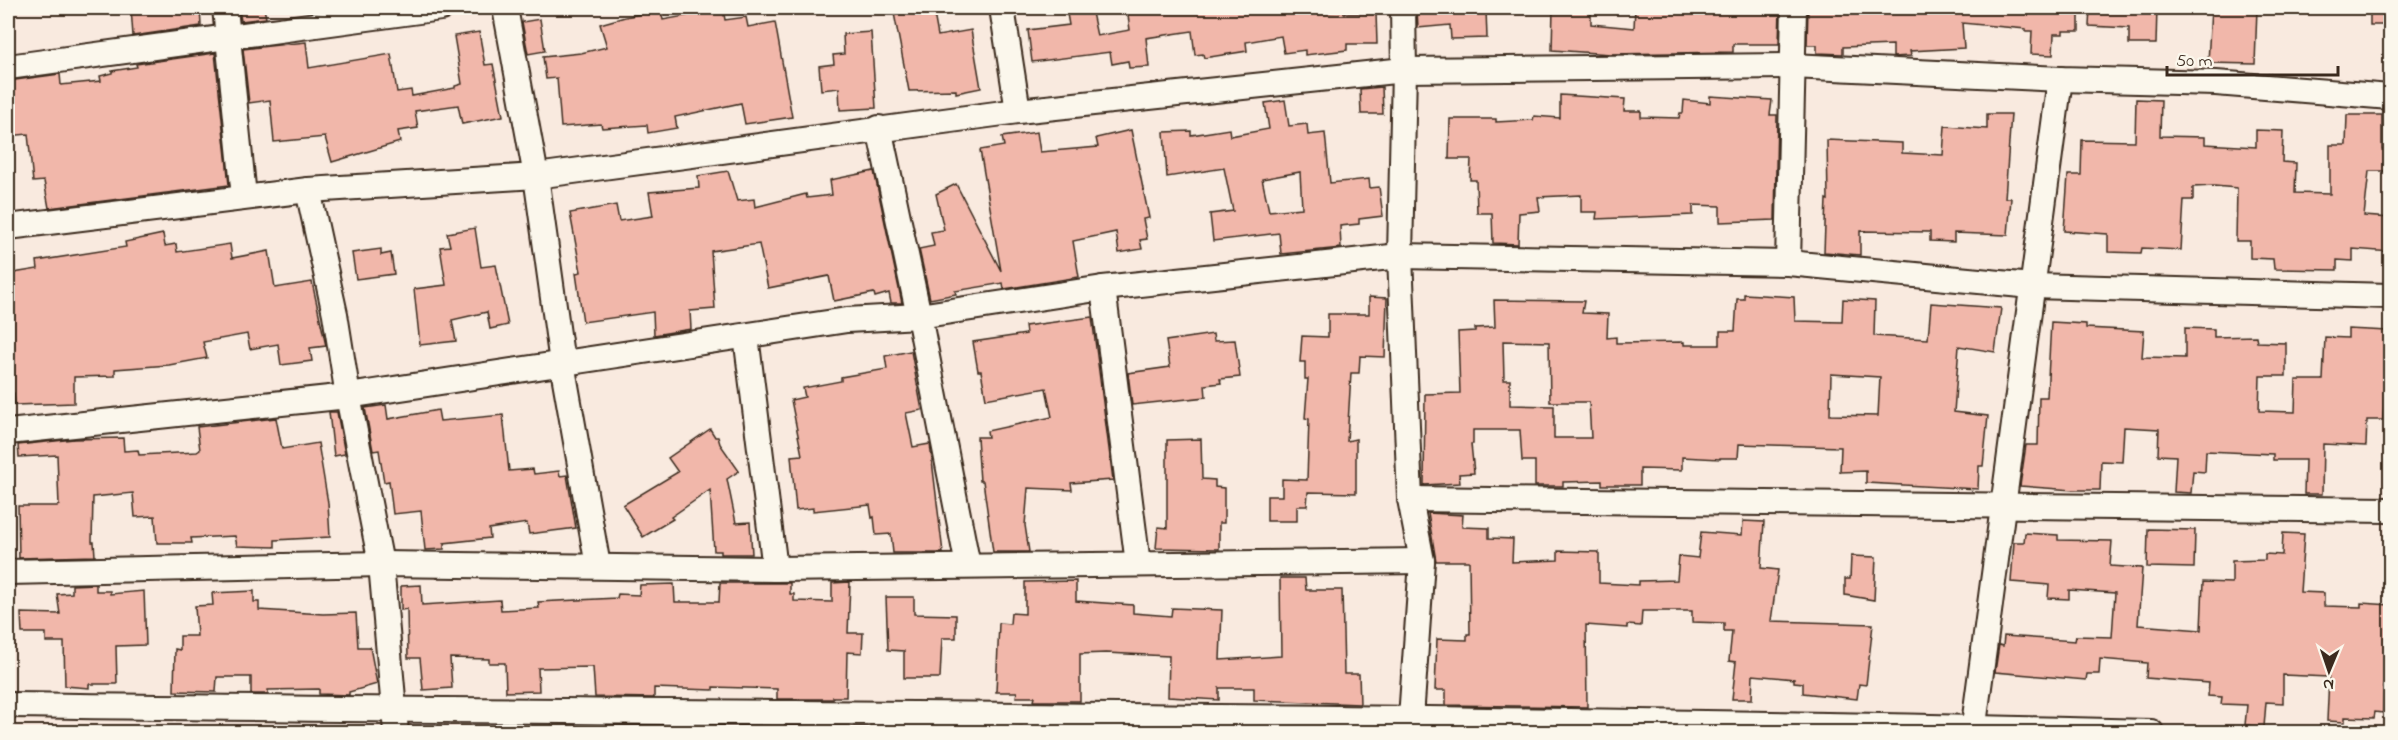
<svg xmlns="http://www.w3.org/2000/svg" width="2398" height="740" font-family="'Indie Flower',sans-serif">
	<rect width="100%" height="100%" fill="#f9eadf"/>
	<filter id="ink" filterUnits="userSpaceOnUse"><feTurbulence type="fractalNoise" baseFrequency=".0167" numOctaves="2"/><feDisplacementMap in="SourceGraphic" scale="12" xChannelSelector="R" yChannelSelector="G"/><feConvolveMatrix kernelMatrix="1 2 1 2 8 2 1 2 1" color-interpolation-filters="sRGB"/></filter>
	<g filter="url(#ink)">
		<g fill="#f1b7aa" stroke="#3b2a1e" stroke-width="1.5" fill-rule="evenodd">
			<path d="M131,8H200L201,26L133,36Z"/>
			<path d="M239,8H264L266,18L241,21Z"/>
			<path d="M893,8H933L938,36L971,30L981,88L956,93V90L909,91Z"/>
			<path d="M1066,8H1091L1097,36L1130,30L1127,8H1302L1303,15L1344,11V13H1376L1377,44H1347V50L1305,55V50L1284,53L1281,36L1246,42L1247,51L1204,58L1203,54L1195,55L1192,31L1146,38L1149,67L1129,68L1128,61L1112,64L1110,52L1032,62L1028,30L1069,25Z"/>
			<path d="M1417,8H1451V11L1486,10L1487,38L1451,39L1450,25L1418,28Z"/>
			<path d="M1553,8H1591V24L1634,28L1635,8H1780L1779,44H1733V52L1611,54L1552,50Z"/>
			<path d="M1808,8H1931V12L1937,11V8L2079,9V31H2063V34H2054L2053,55L2031,54L2032,31H2026V29L1962,23L1964,48L1910,51L1911,56L1893,57V45L1843,47V54L1817,53V45H1807Z"/>
			<path d="M2090,8H2157L2156,44H2129V28L2089,26Z"/>
			<path d="M2211,8H2257L2255,64L2208,63Z"/>
			<path d="M2370,8H2388L2387,25H2370Z"/>
			<path d="M723,9L725,20L746,17L748,27L775,22L792,117L745,124L741,103L675,117L677,128L648,133L647,125L602,128L601,124L561,127L557,78L546,79L543,57L581,53L607,47L600,24L625,17L661,10L663,20Z"/>
			<path d="M540,19L545,51L528,54L522,22Z"/>
			<path d="M479,32L485,65L493,64L503,116L462,124L458,105L415,111L418,128L398,131L400,142L332,162L325,137L274,142L270,100L249,103L243,49L306,42L309,68L391,54L397,92L411,90L412,96L455,88V86L462,84L454,36Z"/>
			<path d="M871,32L876,108L840,110L839,88L821,90L819,66L834,64L833,55L844,54L843,34Z"/>
			<path d="M215,53L229,185L49,208L44,181L33,182L28,134L8,136V81L60,74L61,85L101,81L100,76L112,73V71L137,67L136,64Z"/>
			<path d="M1382,87L1383,114H1361L1360,89Z"/>
			<path d="M1560,95L1625,99L1624,111H1641V117L1679,118L1680,113H1683L1684,100L1710,103V96L1772,100L1770,115H1777L1775,220L1720,222V206L1693,205V215L1596,219L1597,212H1581V195L1538,197L1540,211L1519,213L1518,244L1493,243L1492,213H1477L1476,180H1470L1471,159H1449L1450,119H1496V122L1533,120L1534,116L1560,118Z"/>
			<path d="M2136,99L2161,100L2160,136L2205,137V144L2256,147V130L2283,131L2282,162L2296,163L2295,193L2330,194V145H2346L2347,115H2382V150H2389V171H2369L2364,216L2391,218V252L2353,249V261L2337,260V270L2274,269L2273,259L2250,258V241H2236L2237,188L2214,186L2193,187V200H2184L2181,250L2142,248L2141,253L2108,252V234L2064,231L2068,175H2081L2082,140L2135,141Z"/>
			<path d="M1285,100L1289,126L1307,124L1308,135L1325,133L1330,183L1369,179L1370,188L1379,187L1383,216L1359,219V224L1340,226L1341,248L1281,254L1279,233L1213,241L1210,214L1233,211L1224,168L1167,177L1164,132L1191,131V135L1229,129L1230,136L1269,129L1265,103ZM1300,172L1302,208L1269,211L1262,179Z"/>
			<path d="M1987,114H2011L2005,198H2011L2008,235L1954,233V242L1930,241V232L1860,231V255L1824,252L1826,199L1828,200L1827,140L1902,143V153L1943,155L1945,126L1987,129Z"/>
			<path d="M1131,130L1149,218L1143,219L1147,239L1140,240L1142,249L1119,253L1116,232L1073,241L1079,277L1004,289L1003,283L955,291L956,294L930,299L919,249L934,246L931,232L944,230L936,194L956,184L1001,271L980,150L1004,146L1002,137L1037,132L1040,152L1098,147L1096,138Z"/>
			<path d="M728,171L737,201L754,199L755,207L806,194L807,198L832,195L830,180L874,171L902,303H891L889,293L875,297L874,293L834,301L829,276L768,288L759,244L711,251L715,309L690,311L691,329L654,335L653,312L583,322L576,273L581,272L570,213L616,205L619,221L653,216L649,192L699,188L698,176Z"/>
			<path d="M475,228L481,267L496,265L508,325L490,329L487,312L452,320L456,341L420,345L414,289L446,285L440,247L450,246L447,233Z"/>
			<path d="M163,234L165,246L176,244L177,252L230,244L232,258L269,251L275,288L312,282L326,346L310,348L312,361L281,365L278,344L250,349L247,334L203,342L207,358L169,365L115,369V376L74,377V403L15,405L14,393L8,394V336H11L8,274L38,269L37,261L126,247L125,242Z"/>
			<path d="M381,249V255L391,253L394,274L356,279L352,253Z"/>
			<path d="M1744,294L1794,297L1795,321L1842,322L1843,299L1875,301L1874,336L1928,339L1931,303L2001,308L1995,352L1959,346L1954,412L1988,416L1983,466H1979L1978,489L1866,483V471L1840,472L1841,447L1739,444L1738,458H1720V459L1682,457V470L1640,469V485H1602V481L1563,482V486H1535V461H1522L1520,430H1473V444H1471L1474,473L1459,474L1460,483L1424,485L1425,394L1460,393L1458,332L1475,331V328L1495,327L1494,300L1584,301L1582,313L1608,314L1607,338L1616,337V343L1684,342V345H1720V331H1735L1737,299H1744ZM1503,341L1549,342L1550,402H1589L1591,438H1554V406L1510,405V380H1504ZM1831,374L1880,377L1878,416L1830,415Z"/>
			<path d="M1369,297L1387,298L1385,357L1360,356L1359,373H1351L1347,441L1356,439V493L1308,492L1307,506H1297V521H1267V496H1282V479L1307,480L1309,419L1305,418L1308,379H1305V362H1300L1302,336L1328,337V314H1369Z"/>
			<path d="M1092,317L1113,480L1071,483L1072,490L1028,488L1025,525L1029,552H993L983,481H980L977,437H988L987,431L1052,417L1046,388L986,399L981,371H978L973,342L1026,334L1025,326Z"/>
			<path d="M2051,322L2086,324V328L2144,331L2142,357L2185,358V328L2214,329V337L2256,336L2257,342L2286,343V376H2260L2259,411L2295,412L2296,380H2323L2325,337L2348,338V329L2388,331L2383,420H2367L2366,446L2323,444L2322,494H2304L2305,460H2273V454L2206,451L2205,472L2193,471L2191,493L2174,492L2176,456L2158,455L2159,429L2124,427L2122,462L2101,461L2100,490H2073L2020,486L2026,445H2038L2039,397H2047Z"/>
			<path d="M1213,334L1214,341L1235,340L1240,377L1220,379L1221,383L1205,385L1206,397L1132,405L1128,373L1170,367L1166,341Z"/>
			<path d="M911,351L922,410L906,413L913,447L930,444L943,553H893L891,534L876,535L874,517L872,518L870,505L813,511V508L796,510L791,456L802,455L791,400L805,397L803,388L841,381V377L887,369L885,356Z"/>
			<path d="M386,405L388,419L438,410L440,421L503,415L509,471L533,469L534,474L559,471L560,476L567,475L576,528L529,534L527,523L489,529L490,538L444,543V549L425,550L421,511L393,514L389,481L384,482L379,450L373,451L365,408Z"/>
			<path d="M329,412H337L345,454L334,456Z"/>
			<path d="M276,418L282,449L318,443L328,503L330,537L275,540V547L237,546L235,536L191,538L192,543H157L155,516L135,517L133,493L93,497L92,542H94L95,556L19,558L18,506H57L59,505L57,455L19,457L18,445L74,439L123,438L124,451L138,450L139,455L197,452L200,450L197,427Z"/>
			<path d="M710,429L715,437H718L720,444L739,471L727,479L736,523L750,522L752,554H721V551H714L710,490L671,517L673,519L643,537L623,505L678,472L668,458Z"/>
			<path d="M1201,439L1202,479L1215,480V487L1224,488V523H1219V549L1156,548L1158,527L1167,528V440Z"/>
			<path d="M1428,513L1463,515L1462,527L1489,528V538L1513,539L1512,562L1558,560V551L1599,552V583L1639,585V581L1677,580L1679,556L1698,558L1701,532L1742,535L1743,521L1764,522L1761,568L1778,570L1771,621L1873,624L1866,685L1859,684L1857,699L1803,693V683L1794,682V679L1753,675L1752,699H1732L1736,662L1729,661L1732,631H1724V623L1692,622V611H1642L1641,626L1627,625V628L1586,625L1587,707L1446,705V690H1435L1437,639L1467,640V634H1470L1469,561H1436Z"/>
			<path d="M2148,529L2195,530L2194,568L2147,567Z"/>
			<path d="M2025,533L2058,535V540L2112,541L2110,566L2142,568L2138,625L2201,630L2203,582L2232,583V561L2265,560V554L2282,555L2283,533L2304,534L2300,592L2324,593V606L2361,607V603L2391,605V685H2384L2383,713L2375,712L2374,718L2345,717V722L2327,721L2329,677L2283,675V703L2266,702L2264,727L2245,725L2247,705L2221,704L2222,697L2208,696L2209,683L2146,678L2147,663L2100,659L2099,674H2087L2086,680L1995,672L1999,645L2003,646L2004,636L2075,641L2076,636L2112,637L2115,593L2069,590V599L2048,598L2049,585L2011,582L2014,542H2024Z"/>
			<path d="M1851,556L1876,557L1874,600L1845,595V579H1850Z"/>
			<path d="M1280,578H1305L1306,590H1342L1344,674H1359L1360,704L1254,700V688H1219V700L1168,697L1169,656L1106,653L1080,654V701H1034L1035,697H1016L1017,692H996L999,623L1010,624L1011,613L1025,614V582L1076,581V601L1133,605V613L1171,616L1172,608L1222,610L1220,660L1281,656Z"/>
			<path d="M850,582L848,633H863L862,653L847,652L846,697H833V699H777V689L713,687V690L654,688V698L595,697L593,667L538,668L539,691L506,692L505,663H489V659L450,658L452,688L423,690L420,658H408L407,609L401,610V586L421,585L422,605L500,600L501,610L539,608L538,602L617,598L618,594L639,595L640,585L674,584L675,602H719L720,583H790V594H794V601L832,602V583Z"/>
			<path d="M96,584V591H110V594L144,591L146,645L116,646L117,684H89V688L65,686L64,642H46V633H22L21,613L60,614L57,594L72,593V585Z"/>
			<path d="M254,591V602H259V610L323,614L356,613L358,647H370L377,684L349,692V695L319,694V689L268,690V694H251V677H217L216,692L174,691L175,649L180,650V636H197L195,606L213,605L212,593Z"/>
			<path d="M886,597H914V614L956,615V638H942L940,678H904V651L888,650Z"/>
		</g>
		<g fill="none" stroke-linecap="round" stroke-linejoin="round">
			<defs>
				<g id="minor">
					<path d="M225,8L244,197"/>
					<path d="M505,8L536,176L562,363L598,566"/>
					<path d="M1002,8L1018,111"/>
					<path d="M1403,8L1404,70L1400,256L1410,499L1422,561L1411,718L1413,732"/>
					<path d="M8,67L441,8"/>
					<path d="M879,128L919,316L968,566"/>
					<path d="M308,190L335,314L348,396L381,564L396,732"/>
					<path d="M8,227L308,190L536,176L1018,111L1404,70L1792,66L2060,79L2216,83L2390,97"/>
					<path d="M1788,263L1794,8"/>
					<path d="M1103,288L1138,564"/>
					<path d="M746,336L775,569"/>
					<path d="M8,432L348,396L847,320L919,316L1103,288L1400,256L1788,263L2032,286L2390,296"/>
					<path d="M1410,499L2390,510"/>
					<path d="M8,572L381,564L775,569L1422,561"/>
					<path d="M8,705C722,715 1437,714 2151,732"/>
					<path d="M1973,732L2060,79"/>
				</g>
			</defs>
			<use href="#minor" stroke="#3b2a1e" stroke-width="28"/>
			<use href="#minor" stroke="#fbf7ec" stroke-width="24"/>
		</g>
	</g>
	<rect width="2398" height="740" fill="none" stroke="#fbf7ec" stroke-width="30"/>
	<rect x="15" y="15" width="2368" height="710" fill="none" stroke="#3b2a1e" stroke-width="2" filter="url(#ink)"/>
	<g transform="translate(2329 671) rotate(182)" stroke="#fbf7ec" stroke-width="4.5" paint-order="stroke">
	<path d="M0-4.5L10 22L0 15L-10 22Z" fill="#3b2a1e"/>
	<text y="-9" font-size="16" font-weight="bold" text-anchor="middle" fill="#3b2a1e">N</text>
	</g>
	<path d="M2167 66v9h171v-9" fill="none" stroke="#3b2a1e" stroke-width="3"/>
	<text x="2176" y="66" font-size="18" fill="#3b2a1e" stroke="#fbf7ec" stroke-width="4.5" paint-order="stroke">50 m</text>
</svg>
